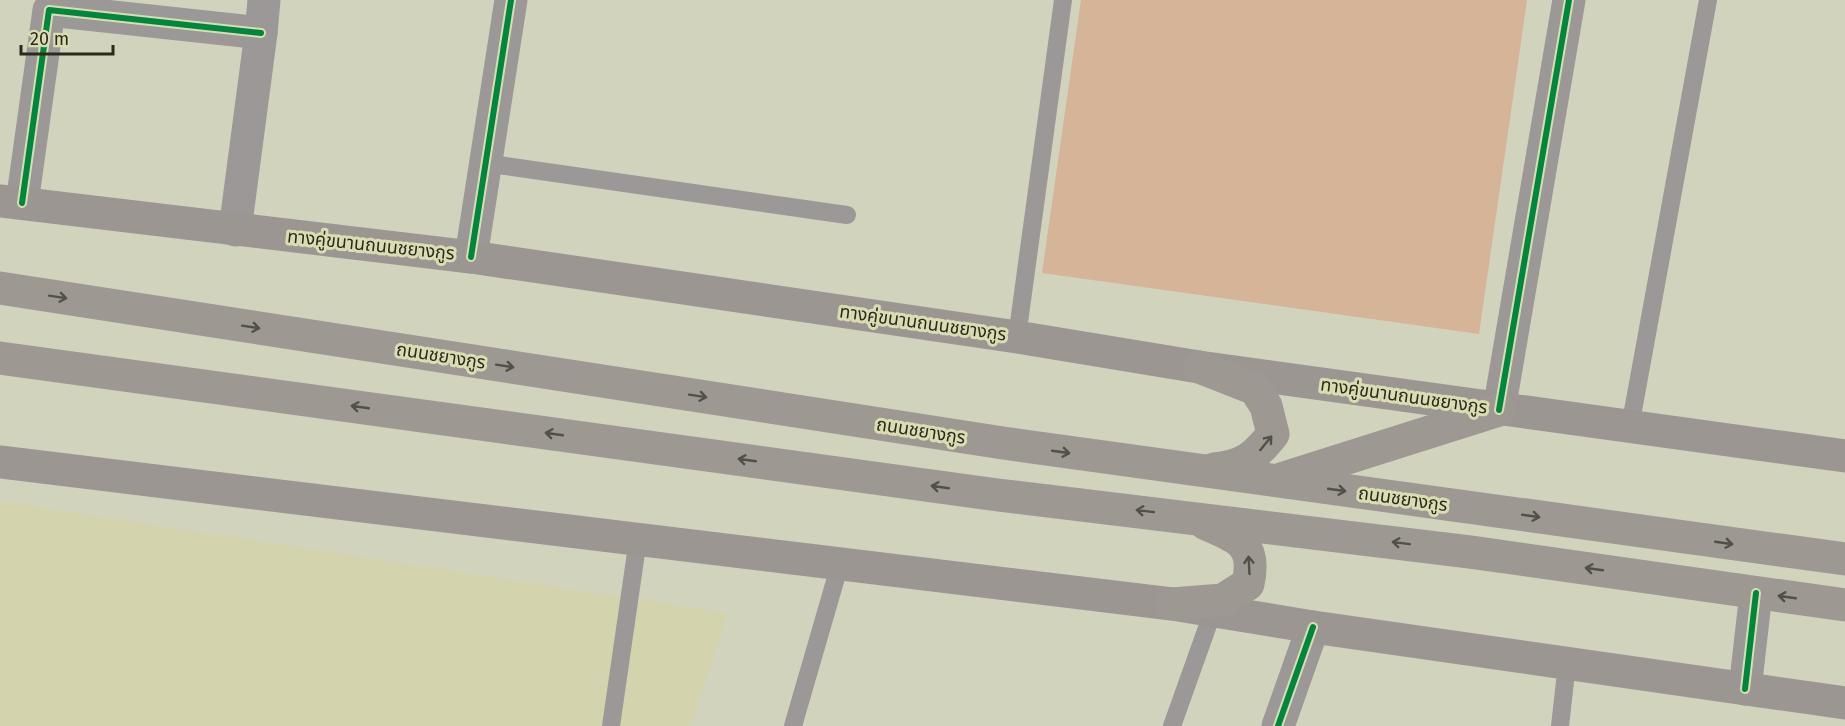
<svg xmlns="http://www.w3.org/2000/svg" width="1845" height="726" font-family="'Fira Sans','Noto Sans Thai',sans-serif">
	<rect width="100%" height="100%" fill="#d2d3bc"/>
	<path fill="#d3d4ae" d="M0,501L728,613L690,726H0Z"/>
	<path fill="#d5b497" d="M1081,0H1527L1479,334L1042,273Z"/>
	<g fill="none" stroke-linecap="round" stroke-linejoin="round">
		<g stroke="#9c9897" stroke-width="18">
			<path d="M485,163L847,215"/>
			<path d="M1017,337L1063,0"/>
			<path d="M1630,427L1708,0"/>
			<path d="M611,726L638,539"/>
			<path d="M793,726L840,564"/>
			<path d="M1172,726L1213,611"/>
			<path d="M1560,726L1567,664"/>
		</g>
		<g stroke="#9c9897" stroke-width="33">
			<path d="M22,203L49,10L261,33"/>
			<path d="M235,230L261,33L264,0"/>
			<path d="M471,257L511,0"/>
			<path d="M1499,410L1569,0"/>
			<path d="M1745,689L1756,593"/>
			<path d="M1278,726L1313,627"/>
		</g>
		<g stroke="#9b9692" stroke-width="33">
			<path d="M0,201L471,257L1017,337L1199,367L1845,456"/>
			<path d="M0,462L1172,604L1313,627L1845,703"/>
		</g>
		<g stroke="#9d9892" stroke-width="33">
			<path d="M0,288L1003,443L1845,559"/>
			<path d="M0,358L998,495L1470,552L1845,605"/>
			<path d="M1199,367L1255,389L1266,406L1273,434C1255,457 1244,466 1214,469"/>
			<path d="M1281,479L1499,410"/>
			<path d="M1172,604L1223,600L1248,584C1257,543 1238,538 1206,524"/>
		</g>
		<defs>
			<g id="cycleway">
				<path d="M22,203L49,10L261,33"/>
				<path d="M471,257L511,0"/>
				<path d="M1499,410L1569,0"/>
				<path d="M1745,689L1756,593"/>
				<path d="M1278,726L1313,627"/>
			</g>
		</defs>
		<use href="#cycleway" stroke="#dadcb3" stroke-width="10"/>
		<use href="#cycleway" stroke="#00873e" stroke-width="6"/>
	</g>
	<defs><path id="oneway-shaft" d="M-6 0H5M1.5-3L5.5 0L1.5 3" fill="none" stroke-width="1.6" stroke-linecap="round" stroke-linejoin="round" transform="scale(1.5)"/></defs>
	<g stroke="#525145">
		<use href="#oneway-shaft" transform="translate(58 297) rotate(9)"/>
		<use href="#oneway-shaft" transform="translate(251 327) rotate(9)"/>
		<use href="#oneway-shaft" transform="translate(505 366) rotate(9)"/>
		<use href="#oneway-shaft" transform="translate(698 396) rotate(9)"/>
		<use href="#oneway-shaft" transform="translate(360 407) rotate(-172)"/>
		<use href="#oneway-shaft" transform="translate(554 434) rotate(-172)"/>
		<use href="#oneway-shaft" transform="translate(1266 443) rotate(-51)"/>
		<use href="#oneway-shaft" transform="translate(1061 452) rotate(8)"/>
		<use href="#oneway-shaft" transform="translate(747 460) rotate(-172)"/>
		<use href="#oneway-shaft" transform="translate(940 487) rotate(-172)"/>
		<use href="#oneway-shaft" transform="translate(1337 490) rotate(8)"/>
		<use href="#oneway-shaft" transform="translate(1145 511) rotate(-173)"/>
		<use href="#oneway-shaft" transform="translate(1531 516) rotate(8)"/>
		<use href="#oneway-shaft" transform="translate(1401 543) rotate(-173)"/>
		<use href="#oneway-shaft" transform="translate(1724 543) rotate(8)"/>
		<use href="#oneway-shaft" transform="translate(1249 565) rotate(-93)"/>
		<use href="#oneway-shaft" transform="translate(1594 569) rotate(-172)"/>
		<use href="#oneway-shaft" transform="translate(1787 597) rotate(-172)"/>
	</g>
	<g text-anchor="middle" stroke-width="6" stroke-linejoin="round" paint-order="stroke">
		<g font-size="18" fill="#2a2b1b" stroke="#dadcb3">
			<text transform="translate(371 245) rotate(6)" y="6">ทางคู่ขนานถนนชยางกูร</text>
			<text transform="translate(923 323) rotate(8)" y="6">ทางคู่ขนานถนนชยางกูร</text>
			<text transform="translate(441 356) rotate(9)" y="6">ถนนชยางกูร</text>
			<text transform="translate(1404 396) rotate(8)" y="6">ทางคู่ขนานถนนชยางกูร</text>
			<text transform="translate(921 431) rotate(9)" y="6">ถนนชยางกูร</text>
			<text transform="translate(1403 499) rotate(8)" y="6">ถนนชยางกูร</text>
		</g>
	</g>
	<path d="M21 45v9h92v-9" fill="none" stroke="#2a2b1b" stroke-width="3"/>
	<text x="30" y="45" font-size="18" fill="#2a2b1b" stroke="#dadcb3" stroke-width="4.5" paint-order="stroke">20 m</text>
</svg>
